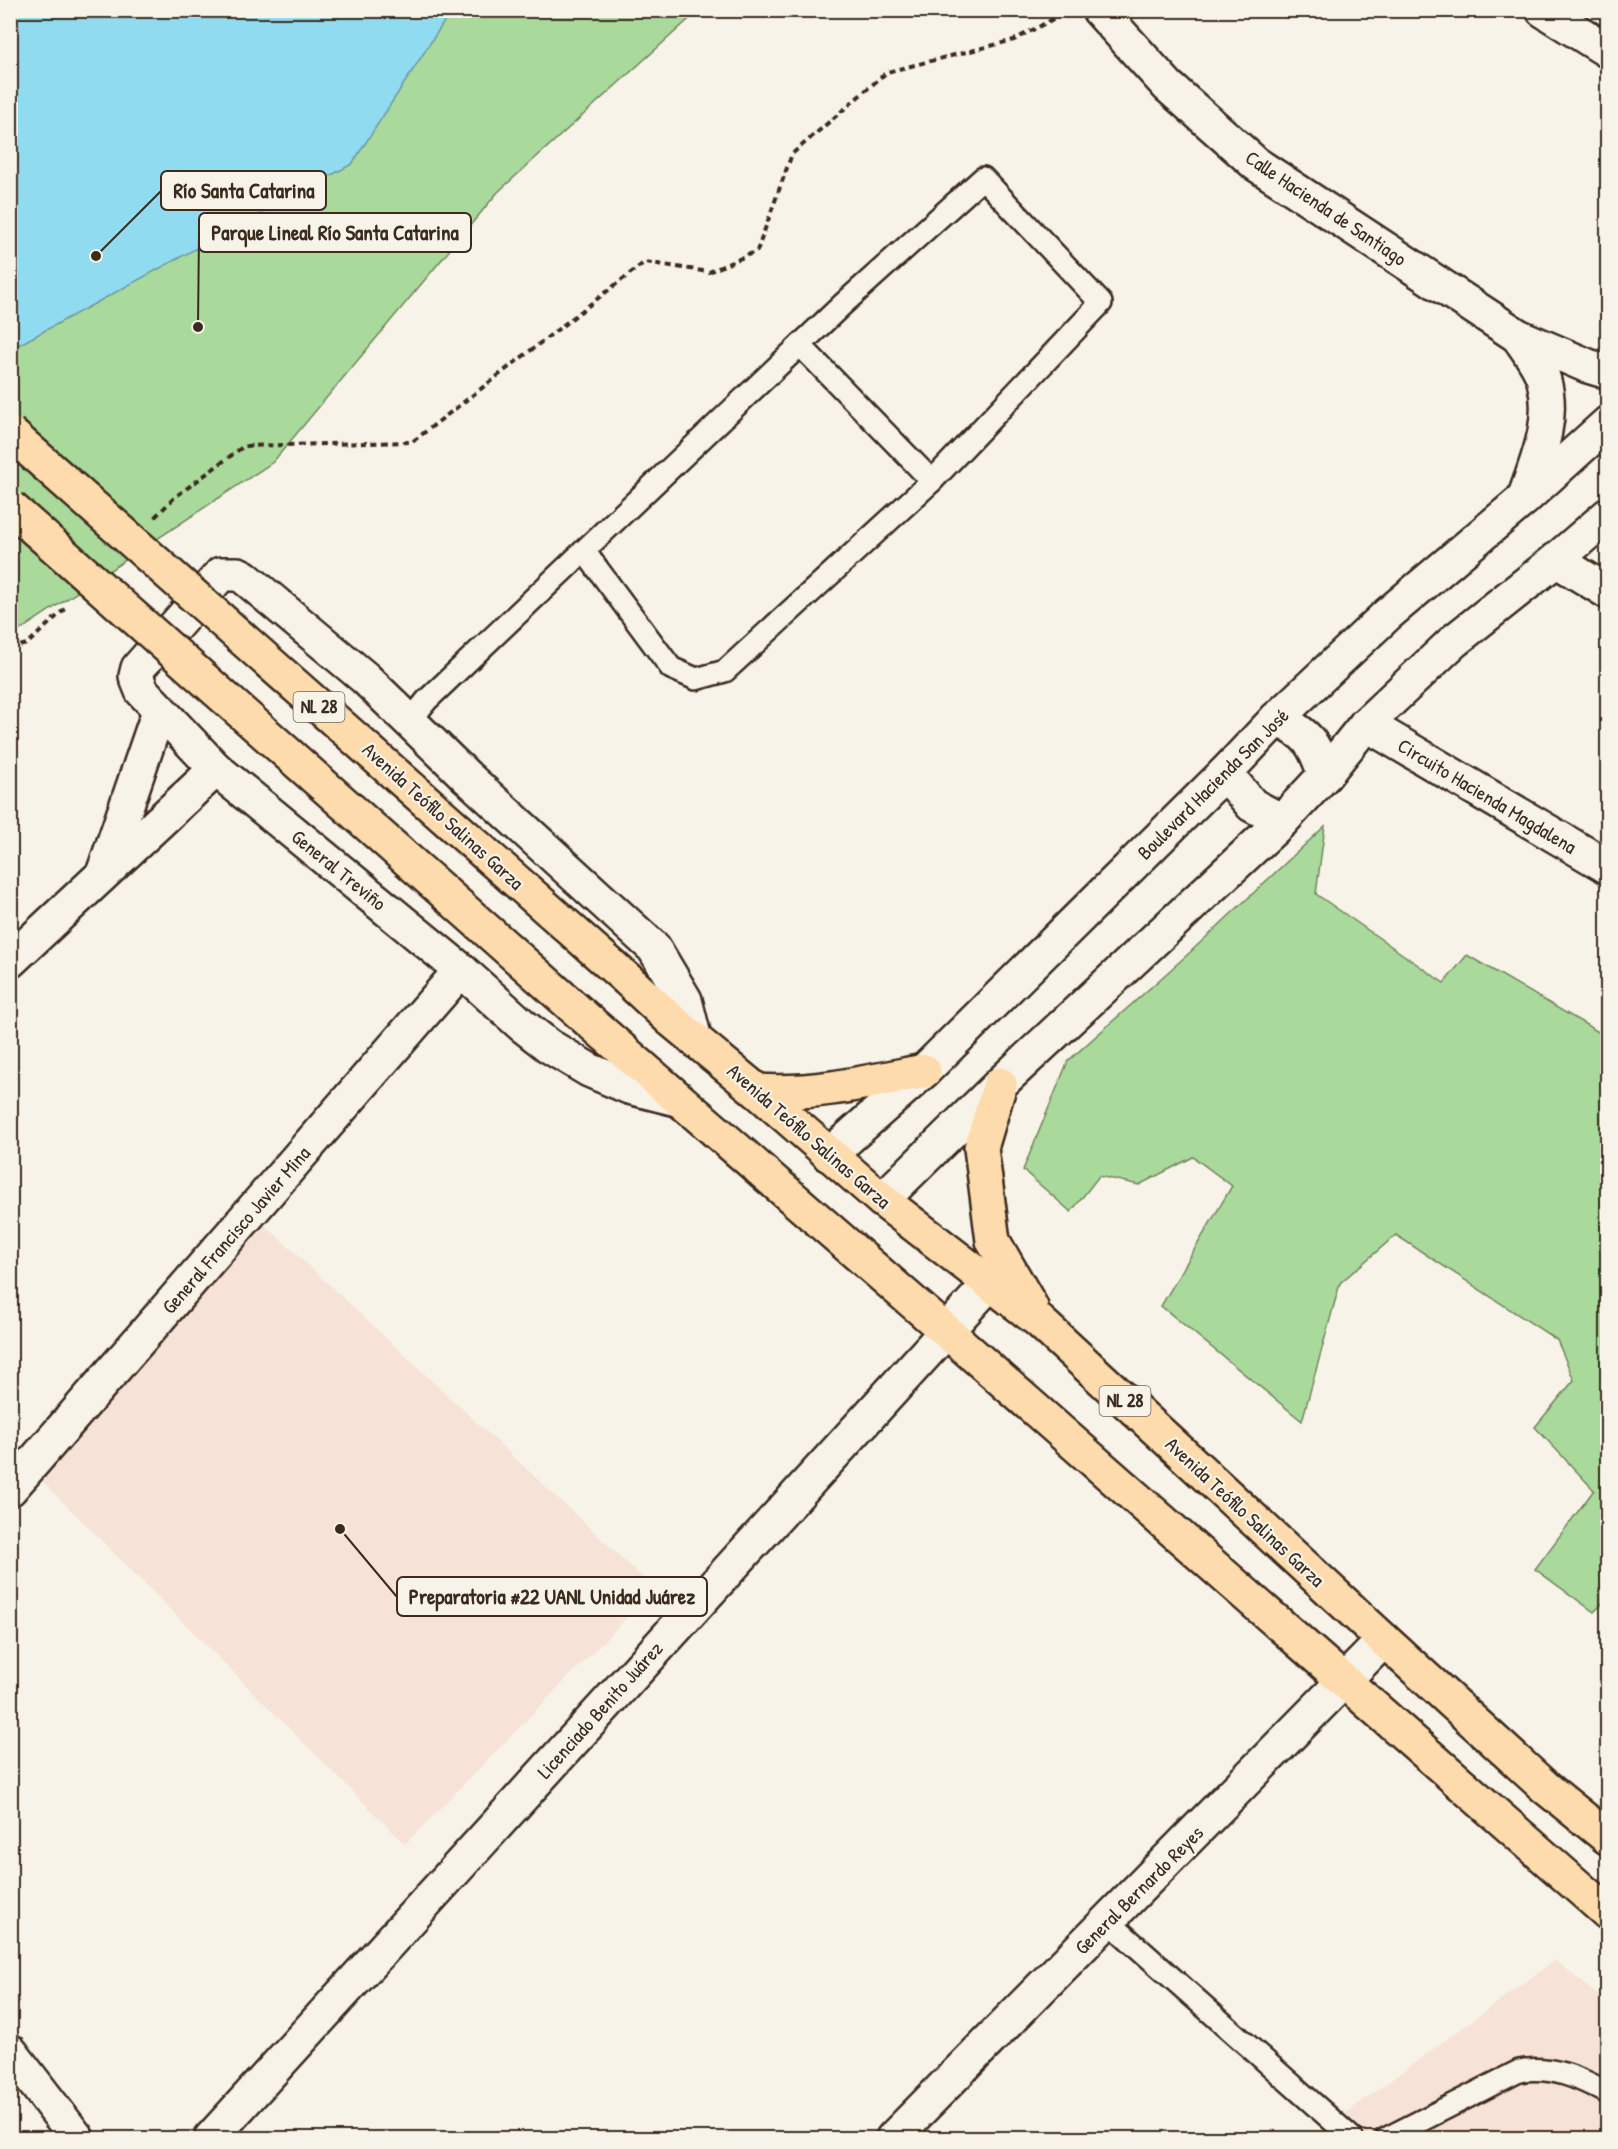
<svg xmlns="http://www.w3.org/2000/svg" width="1618" height="2149" font-family="'Patrick Hand',sans-serif">
	<rect width="100%" height="100%" fill="#f7f3e8"/>
	<filter id="ink" filterUnits="userSpaceOnUse"><feTurbulence type="fractalNoise" baseFrequency=".0167" numOctaves="2"/><feDisplacementMap in="SourceGraphic" scale="12" xChannelSelector="R" yChannelSelector="G"/><feConvolveMatrix kernelMatrix="1 2 1 2 8 2 1 2 1" color-interpolation-filters="sRGB"/></filter>
	<g filter="url(#ink)">
		<g fill="#f6e2d6">
			<path d="M251,1212L655,1589L405,1844L29,1468Z"/>
			<path d="M1555,1960L1607,2003V2138H1312Z"/>
		</g>
		<g fill="#a9da9b" stroke="#72825c" stroke-width="1.5">
			<path d="M11,11H698L498,192L273,462L11,636Z"/>
			<path d="M1325,826L1316,894L1444,983L1467,955L1607,1037L1608,1598L1594,1612L1535,1569L1594,1490L1535,1427L1574,1380L1557,1340L1396,1235L1340,1283L1302,1421L1161,1306L1232,1186L1193,1157L1139,1185L1099,1176L1071,1212L1023,1170L1068,1061L1186,956Z"/>
		</g>
		<path fill="#90dbf0" stroke="#6e949c" stroke-width="1.5" d="M11,10H451V11L352,164L11,349Z"/>
		<g fill="none" stroke-linecap="round" stroke-linejoin="round">
			<defs>
				<g id="service">
					<path d="M800,345L932,481"/>
					<path d="M410,721L427,700L842,305L983,178L1101,303L932,481L725,671L696,679L671,668L585,552"/>
					<path d="M1108,1921L1352,2138"/>
					<path d="M1387,2138L1519,2071C1551,2065 1580,2078 1608,2093"/>
				</g>
				<g id="minor">
					<path d="M1099,10L1168,86L1256,164L1518,336L1588,366L1608,372"/>
					<path d="M1543,10L1608,51"/>
					<path d="M1518,336C1526,348 1541,367 1544,381C1555,421 1537,461 1524,499"/>
					<path d="M1556,560L1608,592"/>
					<path d="M1366,724L1608,867"/>
					<path d="M104,871L159,711"/>
					<path d="M10,961L216,769"/>
					<path d="M677,1099L629,1087L589,1070L549,1046L522,1025L461,970L216,769L142,691L136,676L138,668L221,574H238L244,577L365,678L467,777L654,948L685,1000L695,1040"/>
					<path d="M10,1489L461,970"/>
					<path d="M10,2051L77,2138"/>
					<path d="M211,2138L990,1283"/>
					<path d="M893,2138L1384,1640"/>
				</g>
				<g id="tertiary">
					<path d="M1276,719C1308,733 1314,743 1325,775"/>
					<path d="M1225,773L1252,805L1282,821"/>
					<path d="M829,1155L924,1071L1225,773L1276,719L1388,614L1524,499L1608,423"/>
					<path d="M882,1200L1000,1084L1282,821L1325,775L1366,724L1454,641L1556,560L1608,515"/>
				</g>
				<g id="primary">
					<path d="M628,980L670,1019L757,1091L882,1200L1039,1321L1384,1640L1545,1787L1608,1838"/>
					<path d="M589,1021L945,1330L1608,1913"/>
					<path d="M1000,1084L981,1148L993,1241L1031,1307"/>
					<path d="M757,1091C814,1095 868,1082 924,1071"/>
				</g>
			</defs>
			<use href="#service" stroke="#3b2a1e" stroke-width="26"/>
			<use href="#minor" stroke="#3b2a1e" stroke-width="38"/>
			<use href="#tertiary" stroke="#3b2a1e" stroke-width="38"/>
			<use href="#primary" stroke="#3b2a1e" stroke-width="38"/>
			<g stroke="#3b2a1e" stroke-width="4" stroke-dasharray="6 4.5" stroke-linecap="butt">
				<path d="M155,517L175,497L244,446L412,442L645,262L709,272L757,251L792,154L887,72L1014,40L1066,12"/>
				<path d="M10,648L27,644L68,606"/>
			</g>
			<use href="#service" stroke="#f7f3e8" stroke-width="21"/>
			<use href="#minor" stroke="#f7f3e8" stroke-width="33"/>
			<use href="#tertiary" stroke="#f7f3e8" stroke-width="33"/>
			<use href="#primary" stroke="#fddbac" stroke-width="33"/>
			<defs>
				<g id="primary-bridge">
					<path d="M10,433L628,980"/>
					<path d="M10,507L589,1021"/>
				</g>
			</defs>
			<use href="#primary-bridge" stroke="#3b2a1e" stroke-width="38" stroke-linecap="butt"/>
			<use href="#primary-bridge" stroke="#fddbac" stroke-width="33"/>
		</g>
	</g>
	<g text-anchor="middle" stroke-width="4.5" stroke-linejoin="round" paint-order="stroke">
		<g fill="#f7f3e8" stroke="#73665b" stroke-width="1.5">
			<rect x="293.5" y="692" width="51" height="30" rx="4.5"/>
			<rect x="1099.5" y="1386" width="51" height="30" rx="4.5"/>
		</g>
		<g font-size="18" font-weight="bold" fill="#3b2a1e">
			<text x="319" y="713">NL 28</text>
			<text x="1125" y="1407">NL 28</text>
		</g>
		<g font-size="20" fill="#3b2a1e" stroke="#f7f3e8">
			<text transform="translate(1326 208) rotate(34)" y="7">Calle Hacienda de Santiago</text>
			<text transform="translate(1213 784) rotate(-45)" y="7">Boulevard Hacienda San José</text>
			<text transform="translate(1487 796) rotate(31)" y="7">Circuito Hacienda Magdalena</text>
			<text transform="translate(443 816) rotate(42)" y="7">Avenida Teófilo Salinas Garza</text>
			<text transform="translate(339 870) rotate(39)" y="7">General Treviño</text>
			<text transform="translate(809 1136) rotate(41)" y="7">Avenida Teófilo Salinas Garza</text>
			<text transform="translate(236 1230) rotate(-49)" y="7">General Francisco Javier Mina</text>
			<text transform="translate(1245 1512) rotate(43)" y="7">Avenida Teófilo Salinas Garza</text>
			<text transform="translate(600 1710) rotate(-48)" y="7">Licenciado Benito Juárez</text>
			<text transform="translate(1139 1890) rotate(-45)" y="7">General Bernardo Reyes</text>
		</g>
	</g>
	<path fill="none" stroke="#3b2a1e" stroke-width="2" d="M96 256L161 191M198 327L199 232M340 1529L397 1597"/>
	<g fill="#3b2a1e" stroke="#f7f3e8" stroke-width="2">
		<circle cx="96" cy="256" r="6"/>
		<circle cx="198" cy="327" r="6"/>
		<circle cx="340" cy="1529" r="6"/>
	</g>
	<g fill="#f7f3e8" stroke="#3b2a1e" stroke-width="2">
		<rect x="161" y="171" width="165" height="39" rx="6"/>
		<rect x="199" y="213" width="272" height="39" rx="6"/>
		<rect x="397" y="1577" width="310" height="39" rx="6"/>
	</g>
	<g font-size="21" text-anchor="middle" font-weight="bold" fill="#3b2a1e">
		<text x="244" y="198">Río Santa Catarina</text>
		<text x="335" y="240">Parque Lineal Río Santa Catarina</text>
		<text x="552" y="1604">Preparatoria #22 UANL Unidad Juárez</text>
	</g>
	<rect width="1618" height="2149" fill="none" stroke="#f7f3e8" stroke-width="36"/>
	<rect x="18" y="18" width="1582" height="2113" fill="none" stroke="#3b2a1e" stroke-width="2" filter="url(#ink)"/>
</svg>
